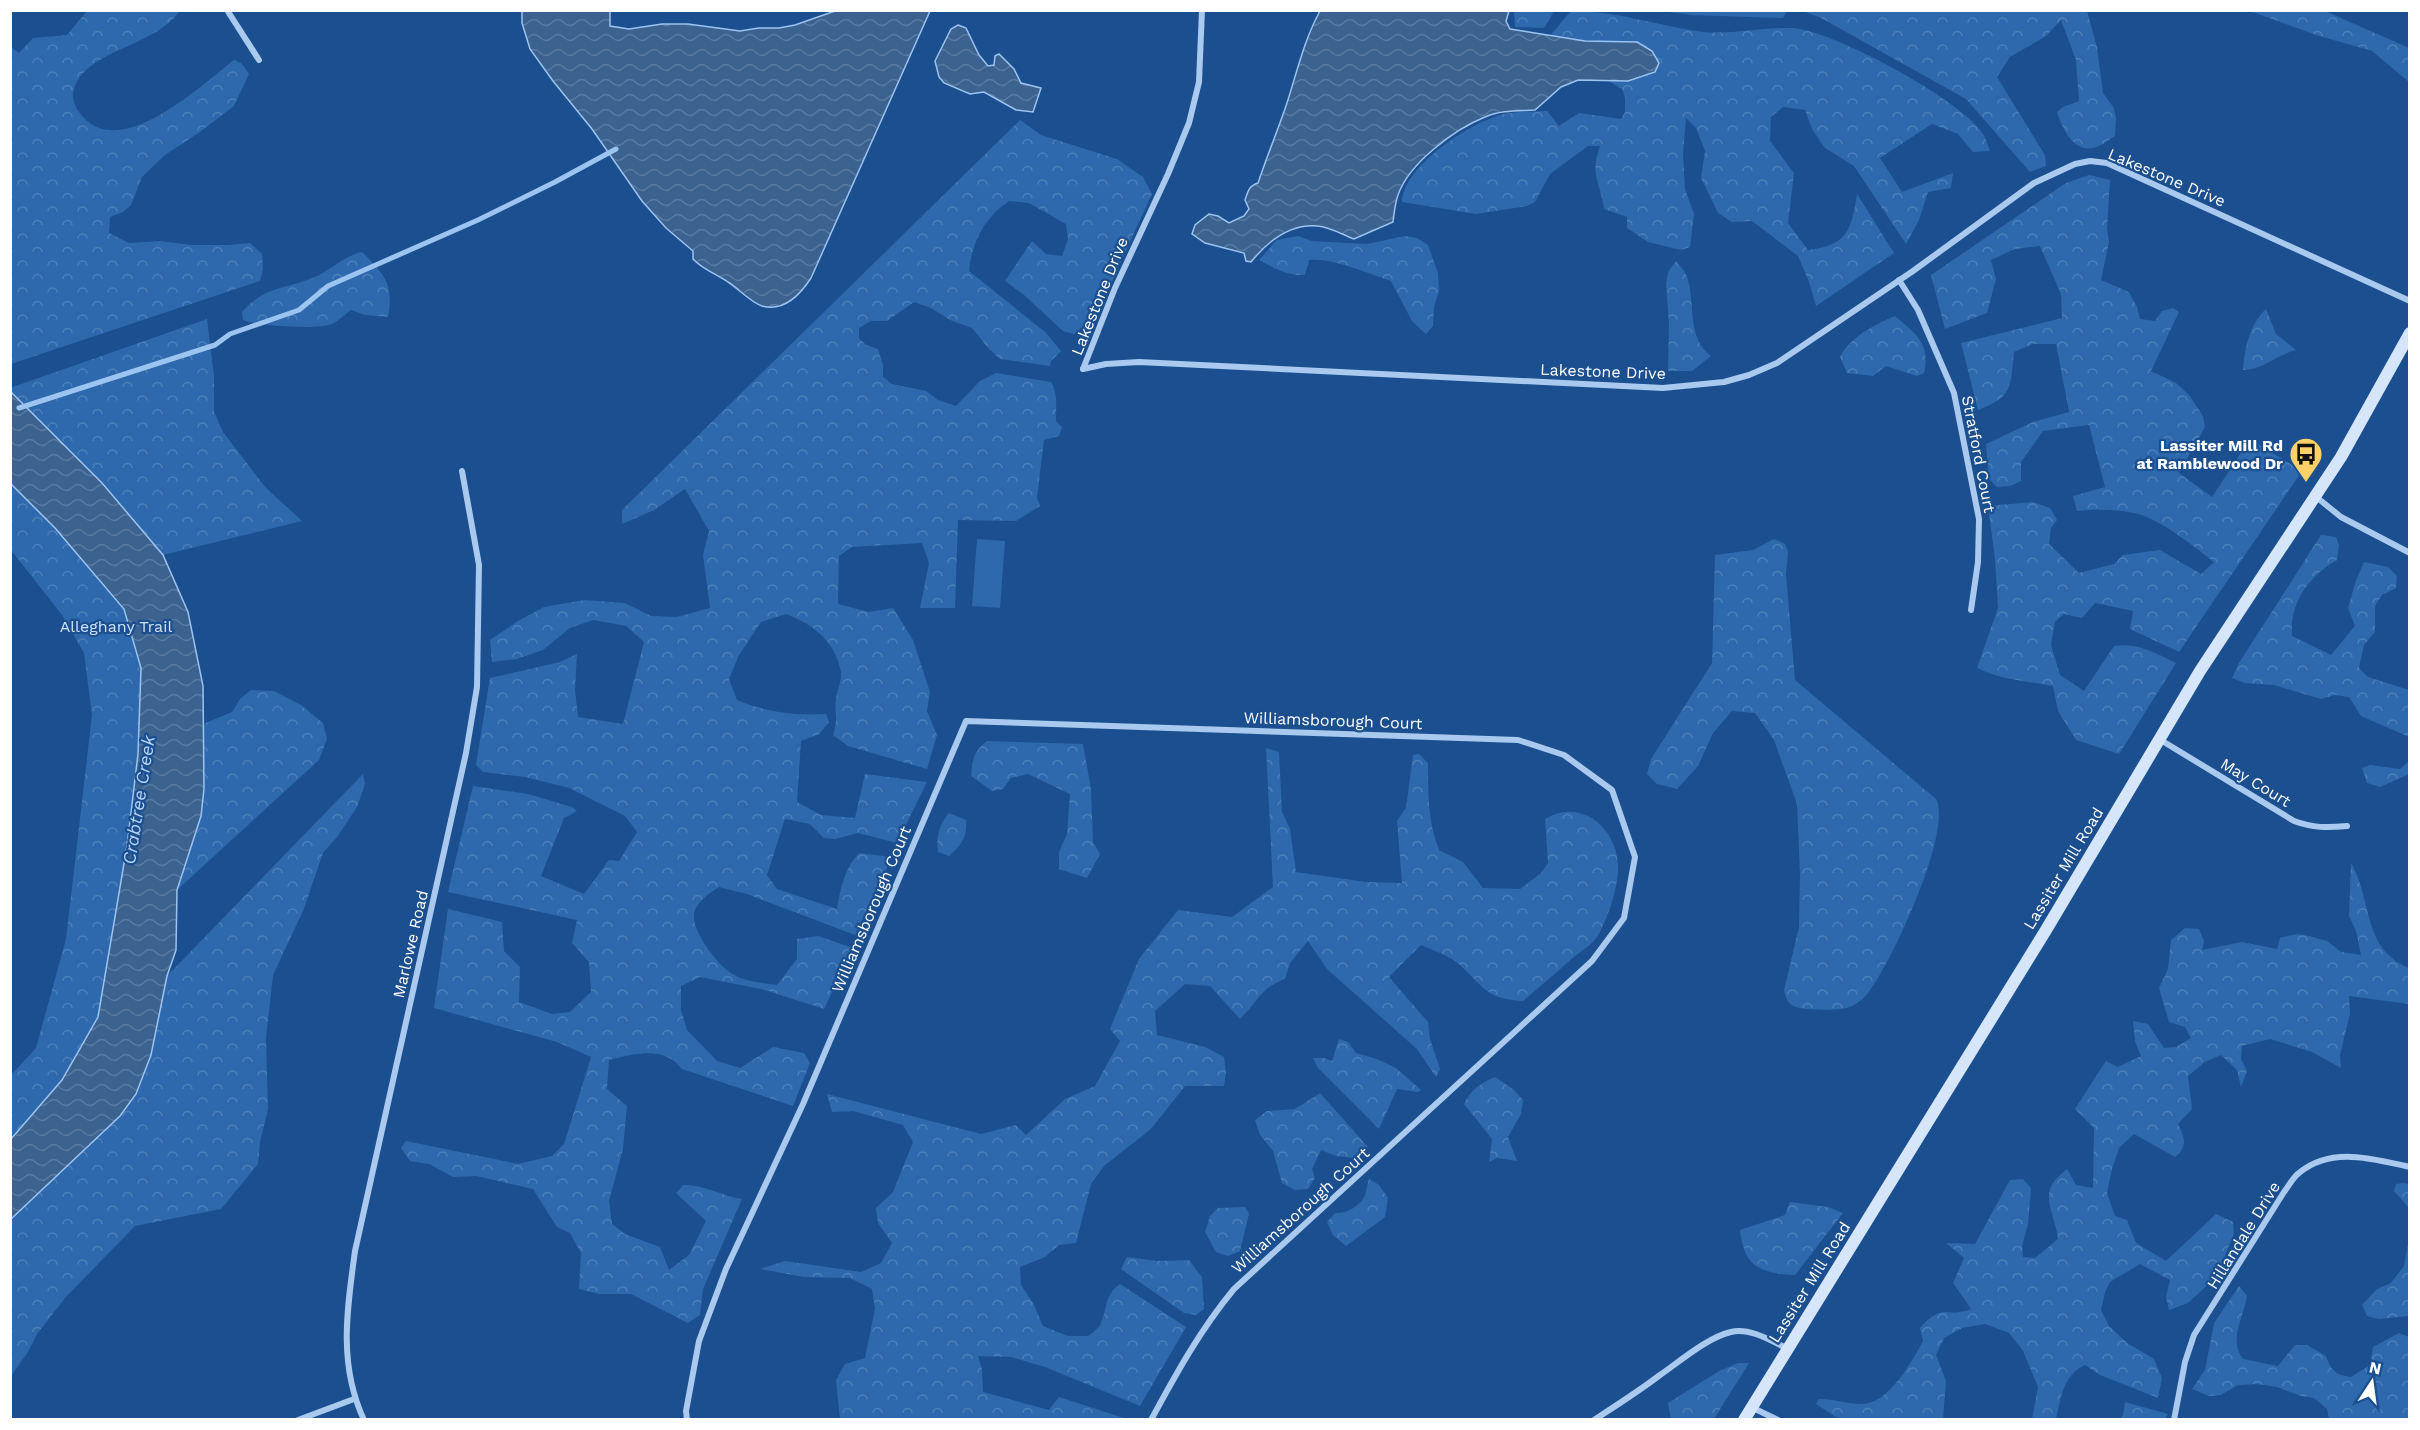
<svg xmlns="http://www.w3.org/2000/svg" width="2420" height="1430" font-family="'Work Sans',sans-serif">
	<defs>
		<pattern id="forest-crowns" width="20" height="18" patternUnits="userSpaceOnUse" patternTransform="scale(1.5)"><rect width="20" height="18" fill="#2e69ad"/><path d="M2 6a3 3 0 1 1 6 0M12 15a3 3 0 1 1 6 0" fill="none" stroke="#4d80b9"/></pattern>
		<pattern id="water-waves" width="16" height="10" patternUnits="userSpaceOnUse" patternTransform="scale(1.5)"><rect width="16" height="10" fill="#3c6290"/><path d="M0 5q4-4 8 0t8 0" fill="none" stroke="#597aa1"/></pattern>
	</defs>
	<rect width="100%" height="100%" fill="#1b4f8f"/>
	<g fill="url(#forest-crowns)">
		<path d="M1514,10H1554V11L1544,28L1515,27Z"/>
		<path d="M87,11H180C156,44 101,48 79,78C71,90 71,102 79,112C117,166 200,86 234,60L241,63L249,74L234,106L200,132L165,155L142,177L131,205L123,212L110,217L109,233L129,243L160,241L191,245H228L250,243L262,254L263,269L260,281L11,364V47L19,53L33,38L67,35Z"/>
		<path d="M1571,11C1616,11 1652,24 1696,31C1727,36 1760,27 1791,28C1831,29 1962,100 1983,134C1986,139 1988,146 1990,151L1973,152L1958,134L1932,124L1880,158L1902,192L1953,173L1951,188L1928,192L1919,220L1906,244L1854,166L1825,148L1812,129L1805,110L1783,107L1771,117L1770,141L1794,173L1788,223L1808,250C1848,245 1851,231 1857,194L1894,253L1816,306L1809,282L1798,256L1752,221L1732,222L1718,213L1701,178L1705,151L1696,128L1686,118L1683,154L1685,189L1694,214L1690,247L1681,250L1648,242L1627,228V217L1604,209C1603,197 1598,187 1596,175C1594,165 1597,155 1600,146H1588L1550,174L1535,202L1527,206L1476,214L1402,202C1403,167 1468,124 1500,115C1514,111 1532,112 1547,111L1559,126L1579,113L1621,119L1625,112V98L1622,89L1594,72L1548,38Z"/>
		<path d="M1661,11H1787L1783,18L1692,15Z"/>
		<path d="M1803,11H2087L2097,47L2103,93L2114,108L2116,118L2115,136C2108,140 2100,147 2093,148C2072,152 2062,127 2057,112L2063,107L2079,101L2076,60L2061,20L2046,36L2010,57L1997,77L2045,155L2046,166L2030,172L1966,99L1821,18Z"/>
		<path d="M2250,11H2325L2409,48V82L2372,51L2316,35Z"/>
		<path d="M1020,120L1041,135L1117,159L1143,177L1152,194L1096,316L1074,334L1063,331L1024,295L1005,281L1032,241L1046,254L1062,256L1068,239L1066,224L1029,203L1009,201C984,218 972,242 969,271L1045,332L1061,351L1051,361L1050,366L1000,359L989,349L972,328L950,320L931,308L914,302L887,321H871L859,328V338L866,345L878,349L883,365V377L892,384L926,391L938,400L956,406L980,381L996,373L1051,382C1058,394 1056,407 1056,421L1062,427L1059,436L1044,440L1037,498L1040,506L1016,521L958,520L955,608H920L929,563L922,543L852,547L839,556L838,604L869,612L893,608L913,640L930,692L927,711L937,735L927,769L848,746L833,735C839,717 834,715 836,699C837,691 842,680 841,672C835,641 814,625 786,614L761,622L739,655L729,679L737,700C766,712 795,716 826,714L829,722L819,734L801,741L797,802L821,815L855,818L865,774L927,782L897,843L858,833L835,839L824,838L810,824L785,819L767,875L777,889L837,909C841,887 844,870 859,853L892,857L855,935L747,894L719,887C691,905 687,915 704,943C710,952 719,964 728,971C740,981 761,983 777,985L797,959V939L818,936L853,948L824,1009L765,990L700,977L681,986V1010L687,1030L717,1061L740,1068L773,1047L804,1053L810,1063L793,1106L682,1069C664,1045 634,1054 609,1060L607,1089L627,1106L623,1149L609,1201L612,1224L625,1234L660,1247L669,1270L689,1255L706,1221L676,1193L683,1185C703,1184 722,1196 742,1199L703,1289L700,1315L688,1323L631,1294H599L579,1289L581,1253L570,1233L557,1227L533,1189L476,1176L453,1177L429,1164L410,1161L401,1148L406,1141L518,1164L552,1156L564,1144L591,1057L557,1042L434,1008L448,909L502,922L504,951L520,967L519,1002L552,1014L570,1012L591,992L589,962L572,943L577,920L448,892L473,786L528,794L572,807L577,811L564,818L541,876L584,894L609,860L619,861L637,832L625,816L569,788L525,777L483,772L476,765L490,678L560,662L577,654L575,690L578,717L623,724L644,642L626,626L593,620L570,628L543,650L517,659L492,662L490,640L518,621L544,607L584,600L625,603L651,616L677,617L710,608L703,555L709,531L685,489L654,510L622,524V510Z"/>
		<path d="M2089,175L2110,180L2107,228L2109,242L2101,280L2129,292L2137,307L2140,319L2155,321L2162,311L2173,308L2179,312L2151,371L2176,383L2189,395L2203,416L2205,427L2179,473L2212,497L2250,439L2302,471L2179,652L2130,629L2133,611L2095,603L2082,618L2064,614L2055,622L2051,645L2060,675L2084,691L2114,646C2137,642 2156,653 2176,663L2119,754L2076,740L2058,711L2053,686C2027,681 2001,680 1977,668L1998,608L1995,559L1988,506L2033,502L2050,508L2057,520L2051,528L2049,544L2079,573L2114,564L2123,555L2160,550L2201,574L2214,562C2195,547 2161,520 2138,514C2119,509 2096,509 2077,511L2073,496L2105,487L2089,425L2043,431L2021,462V481L2010,486L1997,487L1989,479L1986,444L2033,422L2069,412L2056,344H2033L2014,352C2010,387 2014,396 1978,410L1961,343L2062,318L2061,294L2040,246L2015,249L1991,260L1996,279L1987,313L1945,329L1931,275L2066,183Z"/>
		<path d="M1298,236L1312,241L1367,244L1405,236L1417,238L1428,245L1438,273L1439,291L1434,307L1433,326L1426,334L1412,321L1391,281C1366,273 1334,258 1309,260L1305,275C1288,276 1273,268 1259,260L1277,240Z"/>
		<path d="M362,252C385,275 394,284 388,317L365,315L351,310C345,314 339,321 332,324C318,330 258,326 243,320L242,312C267,284 287,290 317,276C334,268 342,257 362,252Z"/>
		<path d="M1676,261C1680,266 1685,271 1687,277C1696,303 1686,338 1711,356L1692,371H1668L1669,323L1666,284L1668,272Z"/>
		<path d="M2266,309L2276,334L2296,350C2277,355 2262,370 2243,370C2245,348 2249,325 2266,309Z"/>
		<path d="M1895,316C1916,334 1931,344 1924,373L1917,376L1886,366L1873,376L1847,373L1840,357C1850,337 1876,324 1895,316Z"/>
		<path d="M207,319L214,376V412L223,432L265,487L302,521L163,555L102,483L11,392L10,388Z"/>
		<path d="M11,427L145,593L141,959L11,1195V1075L36,1048L66,939L92,715L84,653L62,615L11,550Z"/>
		<path d="M2321,535L2336,537L2339,545L2337,560C2309,576 2289,603 2292,636L2331,655L2355,626L2348,608L2356,580L2364,562L2388,567L2397,576L2396,588L2382,595L2375,606V632L2364,645L2359,668L2368,677L2409,690V737L2361,716L2349,697L2335,695L2321,699L2274,685L2245,683L2232,678L2239,663Z"/>
		<path d="M1774,539L1785,544L1788,552L1786,574L1795,680L1936,799C1953,831 1891,964 1868,993C1865,997 1859,1002 1854,1005C1845,1011 1821,1010 1809,1009C1794,1008 1787,1006 1784,990L1799,927L1800,874L1797,804L1774,740L1755,713L1732,711L1713,733L1698,766L1677,789L1657,784L1647,774L1651,759L1712,663L1715,555L1753,550Z"/>
		<path d="M251,690L274,691L301,705L323,723L327,739L319,760L177,890L201,816L204,789L203,724L232,712L240,699Z"/>
		<path d="M987,741L1083,744L1091,789L1093,842L1100,854L1087,878L1059,869V852L1067,834L1070,794L1028,774L1011,778L1003,789L992,791L971,776C972,761 974,750 987,741Z"/>
		<path d="M1266,748L1279,752L1282,812L1290,829L1296,872L1366,882L1402,883L1397,821L1406,808L1413,755L1419,754L1428,763C1428,794 1428,822 1439,850L1463,862L1483,888L1520,889L1541,873L1548,863L1545,819C1584,796 1621,832 1618,873C1616,894 1608,916 1599,934C1594,943 1583,950 1575,956C1558,971 1541,986 1523,1001C1486,999 1484,987 1460,965C1450,956 1433,950 1421,945L1389,977L1428,1022L1430,1039L1440,1069L1436,1077L1417,1049L1327,969L1308,941L1290,963L1285,979C1259,989 1259,1001 1240,1019L1210,986L1185,984L1155,1011L1157,1035L1205,1047L1224,1057L1226,1073L1224,1086H1185L1151,1129L1104,1166L1091,1184L1076,1243L1059,1245L1045,1257L1020,1267L1021,1285L1033,1303L1043,1326L1068,1336H1088C1092,1333 1099,1328 1101,1323C1108,1306 1104,1296 1120,1284L1186,1327L1140,1406L1045,1367L1011,1357L978,1356L982,1369L983,1392L1049,1410L1059,1397L1127,1419H840L836,1380L845,1364L865,1358L875,1309L872,1289L850,1278L804,1277L760,1269L785,1261L861,1272L881,1263L892,1243L878,1223L876,1208L893,1192L913,1142L903,1125L853,1111L832,1112L827,1094L981,1134L1016,1125L1026,1135L1065,1099L1095,1086L1120,1041L1110,1029L1139,959L1178,910L1232,917L1273,887Z"/>
		<path d="M2409,761V773L2407,775L2380,787L2367,783L2362,768L2370,765L2400,769Z"/>
		<path d="M363,774L365,784L357,807L337,837L323,853L303,911L273,975L266,1038L268,1109L260,1142L258,1164L221,1209L135,1226L65,1298L37,1334L28,1352L11,1376V1219L151,1055L167,976Z"/>
		<path d="M949,813L966,820C967,838 962,844 949,856L938,852C936,837 939,824 949,813Z"/>
		<path d="M2351,863C2373,901 2362,949 2409,968V1004L2349,996L2350,1014L2340,1055L2341,1068L2312,1052L2270,1039L2242,1046L2241,1059L2247,1071L2241,1087L2237,1070L2221,1055L2205,1062L2188,1076L2192,1109L2178,1124C2185,1138 2188,1146 2175,1157L2134,1134L2119,1148L2112,1169L2107,1193L2115,1216L2127,1220L2136,1243L2166,1261L2216,1214L2233,1222L2234,1234L2226,1253L2222,1272L2188,1303L2169,1310L2166,1297L2170,1280L2140,1264L2110,1282L2105,1292L2101,1310L2109,1326L2127,1343L2154,1359L2162,1378L2158,1398L2100,1375L2085,1365C2063,1375 2061,1398 2056,1419H2032L2038,1387L2023,1351L2009,1333L1985,1324L1962,1328L1944,1338L1936,1355L1946,1381L1943,1419H1846L1836,1417L1816,1404L1819,1399C1833,1399 1848,1404 1862,1404C1889,1404 1912,1361 1923,1341L1920,1328C1944,1301 1946,1319 1971,1309L1953,1283L1964,1258L1946,1243L1975,1244L2010,1180L2023,1179L2031,1188L2028,1224L2022,1246L2023,1257L2035,1258L2058,1239C2057,1222 2042,1199 2053,1183C2056,1178 2063,1173 2067,1169L2076,1185L2093,1188L2094,1128L2075,1109L2106,1061L2118,1067L2141,1056L2135,1041L2133,1021L2148,1024L2164,1048L2176,1047L2191,1038L2185,1027L2169,1022L2159,988L2168,969L2171,940L2185,928L2199,929L2204,941L2202,950L2242,942L2277,949L2280,938L2297,934L2309,936L2327,941L2341,952L2361,955L2356,931L2349,916Z"/>
		<path d="M1339,1039L1348,1042L1356,1053L1377,1059L1396,1068L1421,1090L1418,1092L1397,1089L1379,1129L1318,1068L1313,1058H1324L1332,1061Z"/>
		<path d="M1495,1077L1513,1089L1523,1100L1521,1114L1508,1137L1517,1161L1497,1158L1489,1162L1492,1139L1464,1104C1471,1089 1480,1084 1495,1077Z"/>
		<path d="M1320,1093L1368,1147L1353,1158L1336,1156L1321,1150L1312,1169L1315,1178L1308,1189L1295,1190L1282,1183L1273,1151L1260,1135L1255,1120L1267,1111L1295,1109Z"/>
		<path d="M1369,1179L1379,1185L1388,1198L1385,1217L1346,1246L1333,1235L1327,1222L1335,1213C1347,1214 1360,1206 1365,1195C1367,1190 1367,1184 1369,1179Z"/>
		<path d="M2403,1183L2409,1184V1208L2394,1191L2396,1184Z"/>
		<path d="M1790,1202L1828,1207L1843,1213L1795,1275C1760,1273 1744,1267 1740,1230L1785,1215Z"/>
		<path d="M1245,1207L1249,1214L1240,1251L1228,1256L1216,1252L1205,1232L1210,1216L1218,1208Z"/>
		<path d="M2409,1239V1316L2379,1319L2367,1316L2362,1305L2377,1289L2391,1283L2404,1266Z"/>
		<path d="M1127,1257L1157,1261L1189,1260L1202,1277L1204,1309L1196,1315L1184,1313L1121,1269Z"/>
		<path d="M2239,1286L2247,1296C2244,1317 2228,1339 2243,1359L2278,1366L2295,1345H2307L2326,1356C2331,1370 2335,1375 2351,1377L2370,1365L2373,1347L2399,1333L2409,1337V1419H2329L2327,1409L2314,1398L2301,1396L2277,1387L2257,1384L2238,1385L2221,1395L2209,1396L2192,1389L2205,1370L2214,1323Z"/>
		<path d="M1738,1363H1749L1714,1419H1671L1668,1403L1719,1371Z"/>
		<path d="M2125,1402L2168,1414L2165,1419H2120L2123,1415Z"/>
	</g>
	<path fill="#2e69ad" d="M977,539L1005,541L1000,608L972,606Z"/>
	<g fill="url(#water-waves)" stroke="#9cc4f0" stroke-width="1.5">
		<path d="M610,10V26L629,29L662,24H688L740,31L759,28H779L795,25L835,11H930L811,278C800,295 784,312 762,306C750,302 738,288 728,282C716,274 702,269 693,259V251L666,228L642,201L592,129L553,81L530,49L522,23V11Z"/>
		<path d="M1320,11H1509L1506,21L1510,29L1585,41L1637,42L1652,51L1659,63L1655,72L1628,81L1578,80L1561,87L1535,110C1519,111 1501,110 1485,117C1455,129 1409,163 1398,195C1395,203 1394,214 1393,222L1354,239C1343,235 1330,227 1318,226C1290,223 1268,241 1251,262L1246,261L1244,253L1205,243L1192,234L1195,225L1209,214L1218,216L1229,223L1244,216L1249,209L1245,200C1248,191 1249,186 1258,183C1267,156 1278,130 1287,103C1297,72 1304,40 1320,11Z"/>
		<path d="M958,25L966,28L979,55L988,66L994,65L995,56L999,54L1014,69L1021,83L1041,88L1033,112L1016,110L984,92L970,94L944,83L939,77L935,61L951,29Z"/>
		<path d="M11,392L102,483L163,555L188,612L203,686L204,789L201,816L177,890L176,950L167,976L151,1055L136,1094L120,1116L11,1219V1139L62,1080L98,1017L127,846L138,754L141,668L124,609L55,528L11,484Z"/>
	</g>
	<g fill="none" stroke-linecap="round" stroke-linejoin="round">
		<path stroke="#9cc4f0" stroke-width="5" d="M19,408L215,345L230,334L299,310L328,286L478,220L555,182L616,149"/>
		<g stroke="#a9c9ee" stroke-width="6">
			<path d="M227,10L259,60"/>
			<path d="M1899,280L1918,310L1954,393L1979,519L1978,562L1971,610"/>
			<path d="M1083,369L1106,364L1139,362L1663,388L1724,382L1749,375L1777,363L1913,271L2034,183L2075,164L2090,161L2107,163L2410,301"/>
			<path d="M1083,369L1115,288L1168,174L1189,123L1199,82L1202,10"/>
			<path d="M2315,496L2341,517L2410,553"/>
			<path d="M2159,739L2294,821C2313,828 2327,828 2347,826"/>
			<path d="M1751,1407L1778,1420"/>
			<path d="M298,1420L354,1399"/>
			<path d="M364,1420C338,1364 347,1310 355,1251L466,753L477,687L479,565L462,471"/>
			<path d="M687,1420L686,1411L699,1341L726,1269L803,1104L966,721L1518,740L1564,755L1612,790L1635,857L1624,918L1592,961L1234,1289C1200,1330 1176,1374 1151,1420"/>
			<path d="M1594,1420C1617,1405 1639,1391 1660,1375C1679,1362 1708,1337 1731,1332C1749,1327 1772,1341 1788,1349"/>
			<path d="M2174,1420L2185,1362L2194,1335L2284,1192C2289,1186 2293,1177 2299,1173C2331,1146 2373,1159 2410,1167"/>
		</g>
		<path stroke="#d6e6fa" stroke-width="12" d="M1744,1420L2046,930L2200,671L2341,457L2410,333"/>
	</g>
	<defs>
		<symbol id="bus-pin" viewBox="-11 -11 22 30"><path d="M0 17L-7.5 6A9.5 9.5 0 1 1 7.5 6Z" fill="#ffd166" stroke="#1b4f8f"/><path d="M-5-6H5V4H4V6H2V4H-2V6H-4V4H-5ZM-3.5-4V0h7V-4ZM-3.5 1.2v1.5H-2V1.2ZM2 1.2v1.5H3.5V1.2Z" fill="#111"/></symbol>
	</defs>
	<g fill-rule="evenodd">
		<use href="#bus-pin" x="2287" y="435" width="38" height="52"/>
	</g>
	<g text-anchor="middle" stroke-width="4.5" stroke-linejoin="round" paint-order="stroke">
		<g font-size="16" fill="#fff" stroke="#1b4f8f">
			<text transform="translate(2167 177) rotate(23)" y="6">Lakestone Drive</text>
			<text transform="translate(1099 296) rotate(-68)" y="6">Lakestone Drive</text>
			<text transform="translate(1603 371) rotate(2)" y="6">Lakestone Drive</text>
			<text transform="translate(1979 454) rotate(79)" y="6">Stratford Court</text>
			<text transform="translate(1333 720) rotate(2)" y="6">Williamsborough Court</text>
			<text transform="translate(2256 782) rotate(31)" y="6">May Court</text>
			<text transform="translate(2063 868) rotate(-59)" y="6">Lassiter Mill Road</text>
			<text transform="translate(871 909) rotate(-67)" y="6">Williamsborough Court</text>
			<text transform="translate(410 944) rotate(-77)" y="6">Marlowe Road</text>
			<text transform="translate(1300 1210) rotate(-42)" y="6">Williamsborough Court</text>
			<text transform="translate(2243 1235) rotate(-58)" y="6">Hillandale Drive</text>
			<text transform="translate(1809 1282) rotate(-58)" y="6">Lassiter Mill Road</text>
		</g>
		<g font-size="16" font-weight="bold" fill="#fff" stroke="#1b4f8f" text-anchor="end">
			<text x="2283" y="451">Lassiter Mill Rd<tspan x="2283" dy="18">at Ramblewood Dr</tspan></text>
		</g>
		<g font-size="16" fill="#cfe3fa" stroke="#1b4f8f">
			<text x="116" y="632">Alleghany Trail</text>
		</g>
		<g font-size="18" font-style="italic" fill="#b5d3f5" stroke="#1b4f8f">
			<text transform="translate(139 800) rotate(-81)" y="6">Crabtree Creek</text>
		</g>
	</g>
	<rect width="2420" height="1430" fill="none" stroke="#ffffff" stroke-width="24"/>
	<g transform="translate(2372 1382) rotate(13)" stroke="#1b4f8f" stroke-width="4.5" paint-order="stroke">
	<path d="M0-4.5L10 22L0 15L-10 22Z" fill="#ffffff"/>
	<text y="-9" font-size="16" font-weight="bold" text-anchor="middle" fill="#ffffff">N</text>
	</g>
</svg>
